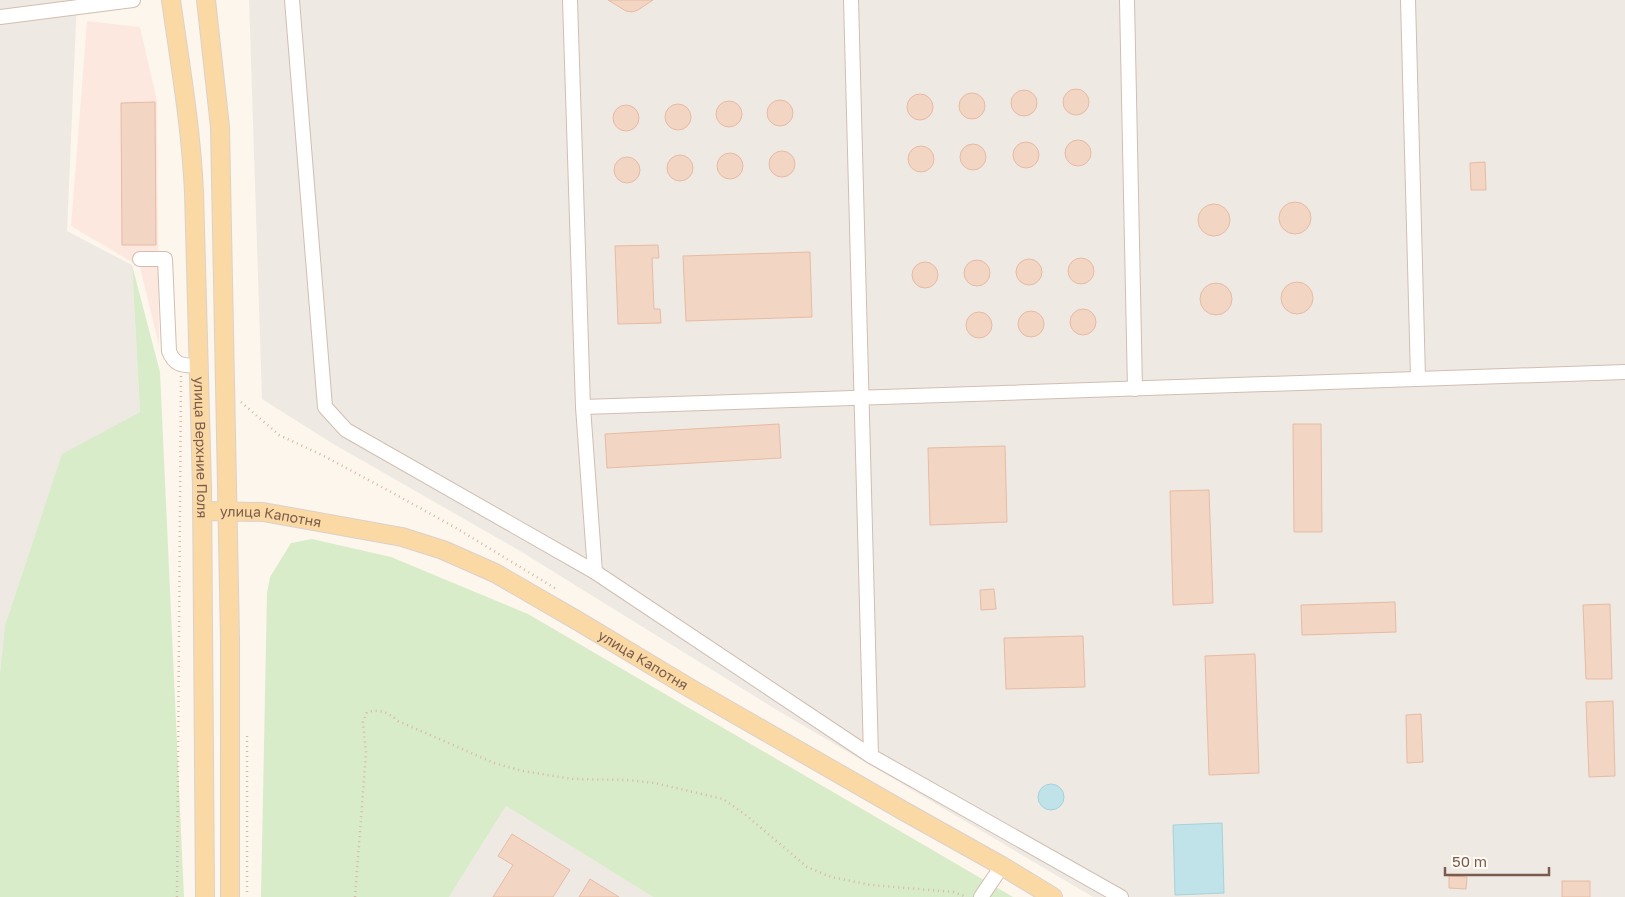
<svg xmlns="http://www.w3.org/2000/svg" width="1625" height="897" font-family="'Golos Text',sans-serif">
	<rect width="100%" height="100%" fill="#fdf6ec"/>
	<path fill="#fde8e0" d="M87,21L140,27L157,101L159,346L140,267L71,226Z"/>
	<g fill="#efe9e4">
		<path d="M0,0H77L67,231L132,265L140,412L62,455L5,625L0,672Z"/>
		<path d="M249,0H1625V897H1093L772,707L520,551L330,442L262,399Z"/>
		<path d="M506,806L653,897H449Z"/>
	</g>
	<g fill="#d8ecc9">
		<path d="M132,265L160,372L184,897H0V672L5,625L62,454L140,412Z"/>
		<path d="M312,539L391,557L528,614L1013,897H653L506,806L449,897H261L267,593L270,577L291,543Z"/>
	</g>
	<g fill="#bfe3e8" stroke="#a5d3da">
		<circle cx="1051" cy="797" r="13"/>
		<path d="M1222,823L1224,893L1175,895L1173,825Z"/>
	</g>
	<g fill="#f3d5c3" stroke="#e6bba3">
		<path d="M608,0H653L638,10L632,12L626,11Z"/>
		<circle cx="1076" cy="102" r="13"/>
		<circle cx="1024" cy="103" r="13"/>
		<circle cx="972" cy="106" r="13"/>
		<circle cx="920" cy="107" r="13"/>
		<circle cx="780" cy="113" r="13"/>
		<circle cx="729" cy="114" r="13"/>
		<path d="M155,102L156,245H122L121,103Z"/>
		<circle cx="678" cy="117" r="13"/>
		<circle cx="626" cy="118" r="13"/>
		<circle cx="1078" cy="153" r="13"/>
		<circle cx="1026" cy="155" r="13"/>
		<circle cx="973" cy="157" r="13"/>
		<circle cx="921" cy="159" r="13"/>
		<circle cx="782" cy="164" r="13"/>
		<circle cx="730" cy="166" r="13"/>
		<circle cx="680" cy="168" r="13"/>
		<circle cx="627" cy="170" r="13"/>
		<path d="M1485,162L1486,190H1471L1470,163Z"/>
		<circle cx="1295" cy="218" r="16"/>
		<circle cx="1214" cy="220" r="16"/>
		<path d="M658,245L659,258H652L654,309H660L661,323L618,324L615,246Z"/>
		<path d="M810,252L812,317L686,321L683,256Z"/>
		<circle cx="1081" cy="271" r="13"/>
		<circle cx="1029" cy="272" r="13"/>
		<circle cx="977" cy="273" r="13"/>
		<circle cx="925" cy="275" r="13"/>
		<circle cx="1297" cy="298" r="16"/>
		<circle cx="1216" cy="299" r="16"/>
		<circle cx="1083" cy="322" r="13"/>
		<circle cx="1031" cy="324" r="13"/>
		<circle cx="979" cy="325" r="13"/>
		<path d="M779,424L781,458L607,468L605,434Z"/>
		<path d="M1293,424H1321L1322,532H1294Z"/>
		<path d="M1005,446L1007,522L930,525L928,448Z"/>
		<path d="M1209,490L1213,603L1173,605L1170,491Z"/>
		<path d="M994,589L996,609L981,610L980,590Z"/>
		<path d="M1395,602L1396,632L1302,635L1301,605Z"/>
		<path d="M1610,604L1612,679H1586L1583,605Z"/>
		<path d="M1083,636L1085,687L1006,689L1004,638Z"/>
		<path d="M1255,654L1259,773L1209,775L1205,656Z"/>
		<path d="M1613,701L1615,776L1589,777L1586,702Z"/>
		<path d="M1421,714L1423,762L1407,763L1406,715Z"/>
		<path d="M512,834L570,870L553,897H493L513,865L498,856Z"/>
		<path d="M1449,876L1467,877L1466,889L1449,888Z"/>
		<path d="M590,879L619,897H579Z"/>
		<rect x="1562" y="881" width="28" height="16"/>
	</g>
	<g fill="none" stroke-linecap="round" stroke-linejoin="round">
		<defs>
			<g id="minor">
				<path d="M292,0L325,407L346,430L595,572L871,756L851,0"/>
				<path d="M570,0L583,407L595,572"/>
				<path d="M1127,0L1135,389"/>
				<path d="M1408,0L1418,378"/>
				<path d="M0,17L133,0"/>
				<path d="M140,259H165L169,351C175,367 184,365 199,366"/>
				<path d="M583,407L1625,372"/>
				<path d="M871,756L1121,897"/>
				<path d="M981,897L1002,866"/>
			</g>
			<g id="major">
				<path id="s1" d="M171,0C180,64 191,127 194,192L202,488L205,897"/>
				<path d="M206,0L220,127L230,640V897"/>
				<path id="s2" d="M202,511L263,512L402,537L443,550L495,573L578,621L688,687L902,810L1002,866L1053,897"/>
			</g>
		</defs>
		<use href="#minor" stroke="#d1beb0" stroke-width="16"/>
		<use href="#major" stroke="#dad1cd" stroke-width="20"/>
		<g stroke="#d9b8a5" stroke-width="2.5" stroke-dasharray="1 4" stroke-linecap="butt">
			<path d="M241,402L279,435L322,455L391,492L456,528L558,590"/>
			<path d="M247,736V893"/>
			<path d="M177,897L181,376"/>
			<path d="M355,897L366,753L363,722L367,712C380,709 388,712 398,721L494,763L523,771L572,779L627,780L655,783L723,799L747,816L807,867L831,877L871,885L954,892L967,897"/>
		</g>
		<use href="#minor" stroke="#fff" stroke-width="14"/>
		<use href="#major" stroke="#fbd9a5" stroke-width="18"/>
	</g>
	<g text-anchor="middle" stroke-width="4.5" stroke-linejoin="round" paint-order="stroke">
		<g font-size="14" fill="#7a5c4d" stroke="#fffaf3">
			<text dy="5" stroke="none"><textPath href="#s1" startOffset="449">улица Верхние Поля</textPath></text>
			<text dy="5" stroke="none"><textPath href="#s2" startOffset="69">улица Капотня</textPath></text>
			<text dy="5" stroke="none"><textPath href="#s2" startOffset="474">улица Капотня</textPath></text>
		</g>
	</g>
	<path d="M1445 867v8h104v-8" fill="none" stroke="#7a5c4d" stroke-width="2.5"/>
	<text x="1452" y="867" font-size="15" fill="#7a5c4d" stroke="#fffaf3" stroke-width="4" paint-order="stroke">50 m</text>
</svg>
